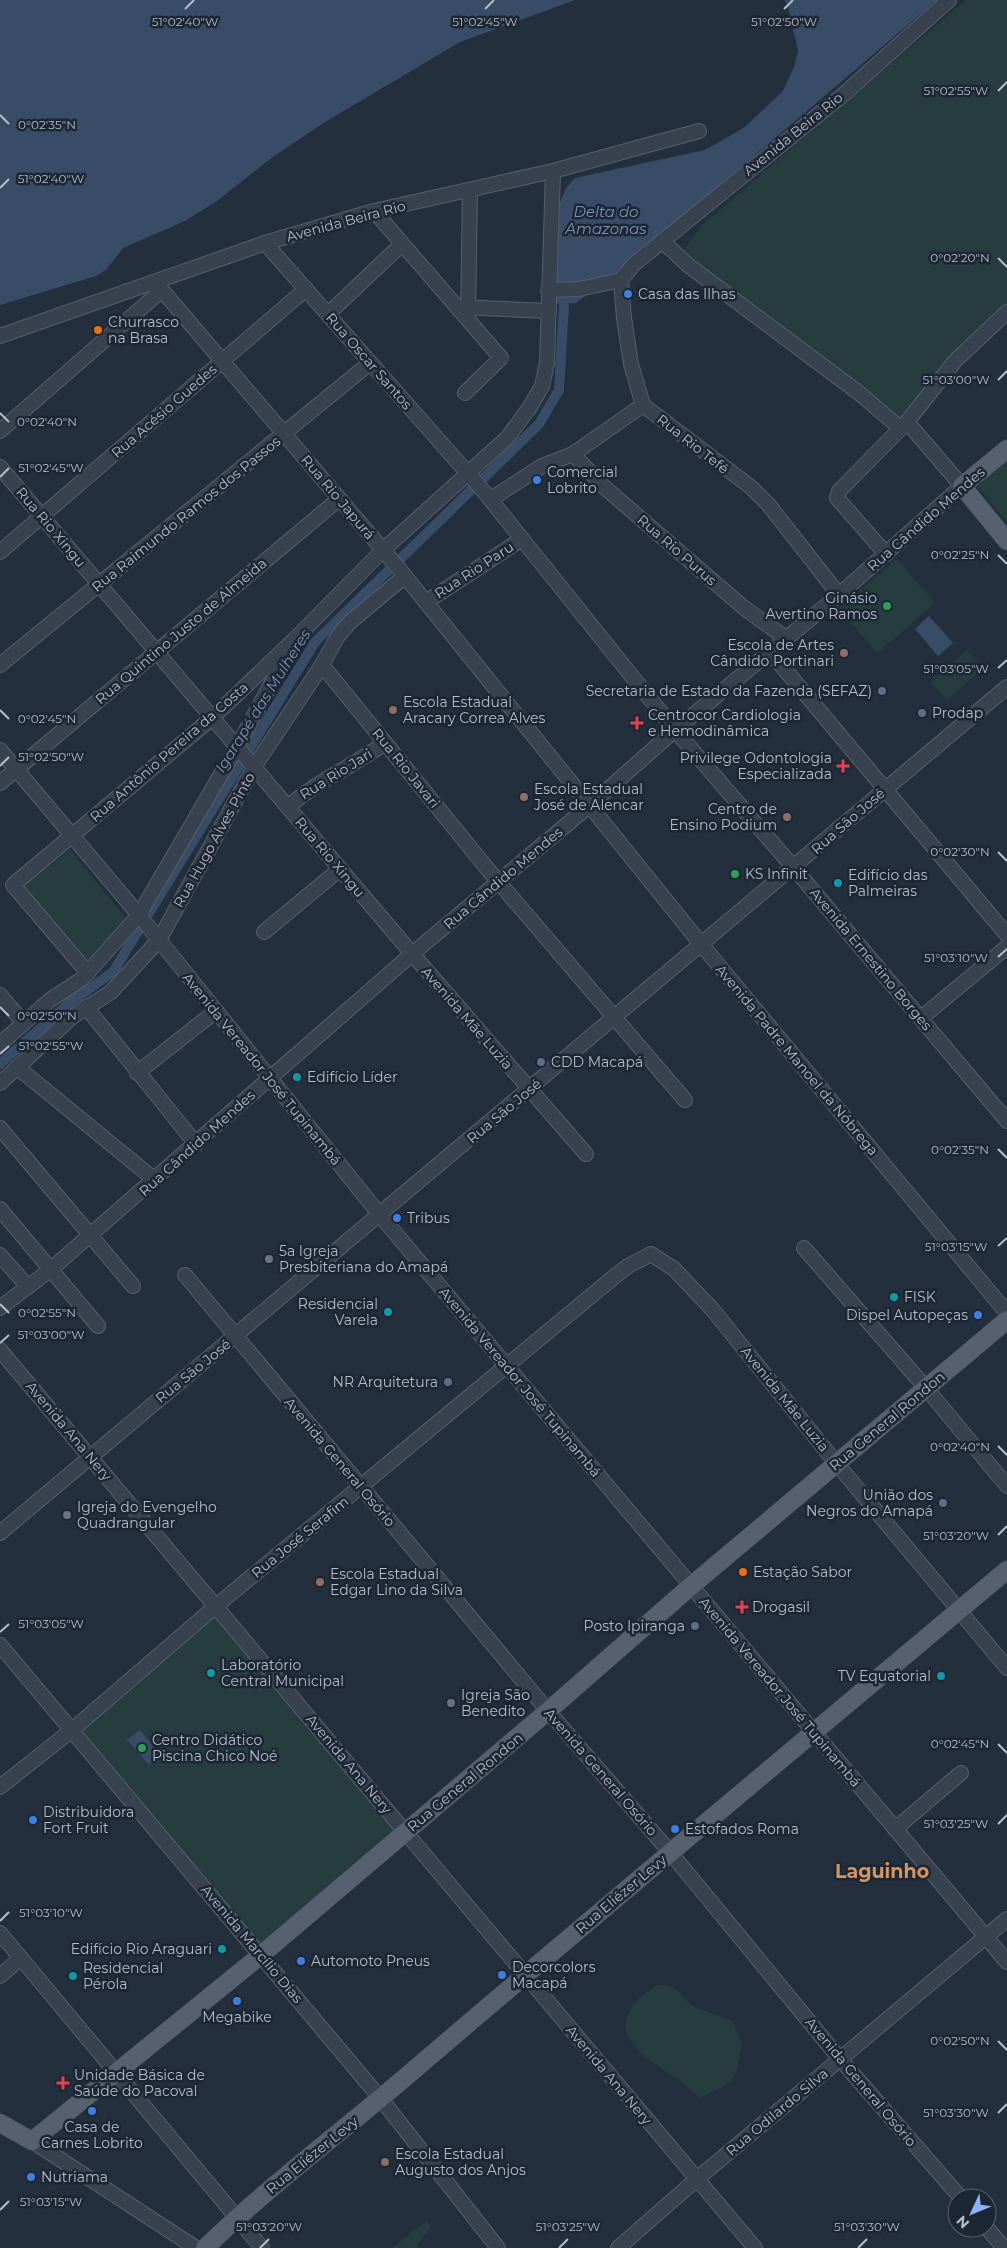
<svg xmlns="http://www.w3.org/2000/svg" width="1007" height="2248" font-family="Montserrat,sans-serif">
	<rect width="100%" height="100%" fill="#242f3e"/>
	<g fill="#263c3f">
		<path d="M966,0H1007V304L958,347L901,423L678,258L702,225Z"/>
		<path d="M1007,460V522L977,486Z"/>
		<path d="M897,559L935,603L877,653L839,608Z"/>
		<path d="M967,650L983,668L947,700L931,682Z"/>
		<path d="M70,850L126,918L91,959L77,957L20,889Z"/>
		<path d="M216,1606L406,1832L254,1950L66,1729Z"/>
		<path d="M657,1985C683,1985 679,1998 697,2008C708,2013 721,2016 732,2021L742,2043L738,2066L733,2078L722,2087L700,2098C695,2094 690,2089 685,2085C668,2071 623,2049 626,2023C627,2006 644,1994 657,1985Z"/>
		<path d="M427,2221L431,2227L417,2245L419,2248H392Z"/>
	</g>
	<g fill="#394c67">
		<path d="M0,0H575L460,42L325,122L270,159L217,201L185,221L123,248L106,270L96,276L0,305Z"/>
		<path d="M784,0H937L619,271L576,303L558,304L556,300L560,202L566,188L575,178L705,150L745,127L783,91L794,67L798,51L787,3Z"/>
		<path d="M929,616L953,643L938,656L915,629Z"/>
		<path d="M140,1730L160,1755L149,1765L127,1740Z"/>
	</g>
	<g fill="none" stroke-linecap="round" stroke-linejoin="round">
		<path stroke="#394c67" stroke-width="10" d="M0,1064L69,1003L113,972L315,642L539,424L559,390L564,305"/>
		<defs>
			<g id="minor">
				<path d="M374,211L501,358L465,393"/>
				<path d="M662,241L688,265L859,393L900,428"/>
				<path d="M265,243L486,494L675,730L794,868L1007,1121"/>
				<path d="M155,282L400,570L701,944L1007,1313"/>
				<path d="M548,290L579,289L621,280"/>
				<path d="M460,307L549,311"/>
				<path d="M328,314L402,244"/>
				<path d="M468,320L470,190"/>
				<path d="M0,336L265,243L374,211L553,171L699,131"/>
				<path d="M0,431L162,290"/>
				<path d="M573,454L603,486L743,607L787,639"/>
				<path d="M0,467L408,949L586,1154"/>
				<path d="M491,499L542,466L573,454L643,405"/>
				<path d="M0,552L306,289"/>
				<path d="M886,554L837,498L839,491L906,423"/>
				<path d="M839,595L768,504L752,488L643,405L631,364L624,318L621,280L634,264L844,94L949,0"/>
				<path d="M426,602L522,539"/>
				<path d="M771,653L1007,935"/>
				<path d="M0,665L370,363"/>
				<path d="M322,665L490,872L685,1100"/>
				<path d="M0,750L139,915L380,1215L1007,1962"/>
				<path d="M0,783L339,499"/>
				<path d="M288,807C317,781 353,766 385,743"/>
				<path d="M264,932L340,869"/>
				<path d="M88,973L13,885L212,718L295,639L383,550L507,438L530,407L542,386L547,363L553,171"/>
				<path d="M0,995L23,1022"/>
				<path d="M86,1007L196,1144"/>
				<path d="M921,1018L1007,947"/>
				<path d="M0,1044L50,1000L82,979L139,915L237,747L289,651"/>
				<path d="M17,1067L155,1180"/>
				<path d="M137,1073L216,1011"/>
				<path d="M0,1083L72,1017L111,992L159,940L254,767L322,665L338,636L350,622L405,576"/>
				<path d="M0,1128L133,1286"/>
				<path d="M0,1209L98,1326"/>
				<path d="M804,1248L926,1388L1007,1486"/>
				<path d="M0,1255L28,1287"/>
				<path d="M185,1275L548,1711L670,1852L840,2059L961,2198"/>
				<path d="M0,1308L50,1270L412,954L590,805L675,730L839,595L962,486L907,422L955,361L1007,312"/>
				<path d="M0,1350L755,2248"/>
				<path d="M0,1533L1007,687"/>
				<path d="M0,1645L381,2099L498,2248"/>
				<path d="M0,1787L72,1730L216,1606L614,1277L628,1266L651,1254L674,1269L712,1309L837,1464L1007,1668"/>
				<path d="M895,1829L961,1773"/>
				<path d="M0,1933L262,2248"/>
				<path d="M0,1976L21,1958"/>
				<path d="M32,2141L196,2248"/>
				<path d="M987,2228L1004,2248"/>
				<path d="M618,2248L697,2179L1007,1919"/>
			</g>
			<g id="major">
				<path d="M1007,449L962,486L1007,541"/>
				<path d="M0,2123L32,2141L261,1955L548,1711L691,1586L1007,1320"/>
				<path d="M205,2248C273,2182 351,2125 422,2063C616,1897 812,1734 1007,1570"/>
			</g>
		</defs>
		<use href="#minor" stroke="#565f6c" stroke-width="16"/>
		<use href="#major" stroke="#414a57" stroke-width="19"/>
		<use href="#minor" stroke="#38414e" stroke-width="14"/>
		<use href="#major" stroke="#56606e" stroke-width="18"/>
	</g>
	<path fill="none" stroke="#b4bcc9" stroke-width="2" d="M185,9L194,0M485,9L494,0M784,9L793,0M998,91L1007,82M0,115L9,124M0,188L9,179M998,258L1007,267M998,380L1007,371M0,413L9,422M0,477L9,468M998,555L1007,564M998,668L1007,660M0,710L9,719M0,766L9,757M998,852L1007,861M998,957L1007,949M0,1007L9,1016M0,1054L9,1046M998,1149L1007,1158M998,1246L1007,1238M0,1304L9,1313M0,1343L9,1335M998,1446L1007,1455M998,1535L1007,1526M0,1632L9,1624M998,1744L1007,1753M998,1824L1007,1815M0,1921L9,1912M998,2041L1007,2050M998,2113L1007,2104M0,2210L9,2201M260,2248L269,2239M559,2248L568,2239M858,2248L867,2239"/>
	<g fill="#3f7fe0" stroke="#1d2633" stroke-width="2">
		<circle cx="628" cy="294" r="5"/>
		<circle cx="537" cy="480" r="5"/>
		<circle cx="397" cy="1218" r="5"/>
		<circle cx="978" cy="1315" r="5"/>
		<circle cx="33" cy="1820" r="5"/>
		<circle cx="675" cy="1829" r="5"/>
		<circle cx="301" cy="1961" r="5"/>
		<circle cx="502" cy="1975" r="5"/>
		<circle cx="237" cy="2001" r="5"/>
		<circle cx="92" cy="2111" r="5"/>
		<circle cx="31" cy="2177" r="5"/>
	</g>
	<g fill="#e8710a" stroke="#1d2633" stroke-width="2">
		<circle cx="98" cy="330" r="5"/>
		<circle cx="743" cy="1572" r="5"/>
	</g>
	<g fill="#2e9e5b" stroke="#1d2633" stroke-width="2">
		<circle cx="887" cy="606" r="5"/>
		<circle cx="735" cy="874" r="5"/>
		<circle cx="142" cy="1748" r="5"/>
	</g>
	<g fill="#8d6e63" stroke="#1d2633" stroke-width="2">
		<circle cx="844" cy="653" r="5"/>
		<circle cx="393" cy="710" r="5"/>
		<circle cx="524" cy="797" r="5"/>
		<circle cx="787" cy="817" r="5"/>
		<circle cx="320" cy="1582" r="5"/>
		<circle cx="385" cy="2162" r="5"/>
	</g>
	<g fill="#5c6f8a" stroke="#1d2633" stroke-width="2">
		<circle cx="882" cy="691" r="5"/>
		<circle cx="922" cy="713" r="5"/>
		<circle cx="541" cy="1062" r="5"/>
		<circle cx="448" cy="1382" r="5"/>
		<circle cx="943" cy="1503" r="5"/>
		<circle cx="695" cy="1626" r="5"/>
	</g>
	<g fill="#e0444e" stroke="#1d2633" stroke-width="2">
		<path d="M634.5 715.5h5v5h5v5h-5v5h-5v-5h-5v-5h5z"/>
		<path d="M840.5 758.5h5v5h5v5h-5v5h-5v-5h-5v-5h5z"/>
		<path d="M739.5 1599.5h5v5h5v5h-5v5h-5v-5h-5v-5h5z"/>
		<path d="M60.5 2075.5h5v5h5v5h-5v5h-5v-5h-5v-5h5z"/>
	</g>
	<g fill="#0f9aa8" stroke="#1d2633" stroke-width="2">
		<circle cx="838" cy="883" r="5"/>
		<circle cx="297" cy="1077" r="5"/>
		<circle cx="894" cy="1297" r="5"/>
		<circle cx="388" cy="1312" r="5"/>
		<circle cx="211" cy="1673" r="5"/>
		<circle cx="941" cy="1676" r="5"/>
		<circle cx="222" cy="1949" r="5"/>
		<circle cx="73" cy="1976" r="5"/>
	</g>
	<g fill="#6b7280" stroke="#1d2633" stroke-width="2">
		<circle cx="269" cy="1259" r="5"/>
		<circle cx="67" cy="1515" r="5"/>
		<circle cx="451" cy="1703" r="5"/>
	</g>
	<g text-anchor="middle" stroke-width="5" stroke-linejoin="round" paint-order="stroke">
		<g font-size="14" fill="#b4bcc9" stroke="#1d2633">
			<text transform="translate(793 134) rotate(-39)" y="5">Avenida Beira Rio</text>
			<text transform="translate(346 221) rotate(-15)" y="5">Avenida Beira Rio</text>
			<text transform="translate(369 361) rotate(49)" y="5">Rua Oscar Santos</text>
			<text transform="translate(164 411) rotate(-41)" y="5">Rua Acésio Guedes</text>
			<text transform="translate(693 444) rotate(38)" y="5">Rua Rio Tefé</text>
			<text transform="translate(338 497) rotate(50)" y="5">Rua Rio Japurá</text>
			<text transform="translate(186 514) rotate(-39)" y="5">Rua Raimundo Ramos dos Passos</text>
			<text transform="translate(926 519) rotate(-41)" y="5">Rua Cândido Mendes</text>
			<text transform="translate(51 527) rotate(50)" y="5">Rua Rio Xingu</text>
			<text transform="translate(677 550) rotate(41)" y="5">Rua Rio Purus</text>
			<text transform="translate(474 570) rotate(-33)" y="5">Rua Rio Paru</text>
			<text transform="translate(181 631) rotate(-40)" y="5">Rua Quintino Justo de Almeida</text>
			<text transform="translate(169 752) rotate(-41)" y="5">Rua Antônio Pereira da Costa</text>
			<text transform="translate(406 768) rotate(51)" y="5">Rua Rio Javari</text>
			<text transform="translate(336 774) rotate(-32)" y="5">Rua Rio Jari</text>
			<text transform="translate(848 821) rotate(-41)" y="5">Rua São José</text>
			<text transform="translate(214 840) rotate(-61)" y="5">Rua Hugo Alves Pinto</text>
			<text transform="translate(330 857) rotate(50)" y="5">Rua Rio Xingu</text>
			<text transform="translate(503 878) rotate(-40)" y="5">Rua Cândido Mendes</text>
			<text transform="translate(871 959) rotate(50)" y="5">Avenida Ernestino Borges</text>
			<text transform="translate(467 1018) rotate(49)" y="5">Avenida Mãe Luzia</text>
			<text transform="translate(797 1060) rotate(50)" y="5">Avenida Padre Manoel da Nóbrega</text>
			<text transform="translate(262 1069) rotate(51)" y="5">Avenida Vereador José Tupinambá</text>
			<text transform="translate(504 1111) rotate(-40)" y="5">Rua São José</text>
			<text transform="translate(197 1143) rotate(-42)" y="5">Rua Cândido Mendes</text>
			<text transform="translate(193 1371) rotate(-39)" y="5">Rua São José</text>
			<text transform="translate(520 1382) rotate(50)" y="5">Avenida Vereador José Tupinambá</text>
			<text transform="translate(785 1399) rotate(51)" y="5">Avenida Mãe Luzia</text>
			<text transform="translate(887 1421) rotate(-40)" y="5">Rua General Rondon</text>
			<text transform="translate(69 1431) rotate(50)" y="5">Avenida Ana Nery</text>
			<text transform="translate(340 1462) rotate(50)" y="5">Avenida General Osório</text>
			<text transform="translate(300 1537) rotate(-39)" y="5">Rua José Serafim</text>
			<text transform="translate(780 1692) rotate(50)" y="5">Avenida Vereador José Tupinambá</text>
			<text transform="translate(349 1764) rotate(50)" y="5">Avenida Ana Nery</text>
			<text transform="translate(601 1772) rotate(49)" y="5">Avenida General Osório</text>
			<text transform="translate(465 1782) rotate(-40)" y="5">Rua General Rondon</text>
			<text transform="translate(621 1894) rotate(-40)" y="5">Rua Eliézer Levy</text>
			<text transform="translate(252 1944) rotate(50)" y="5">Avenida Marcílio Dias</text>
			<text transform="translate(609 2075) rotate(50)" y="5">Avenida Ana Nery</text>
			<text transform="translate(861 2082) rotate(50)" y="5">Avenida General Osório</text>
			<text transform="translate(777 2112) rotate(-40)" y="5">Rua Odilardo Silva</text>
			<text transform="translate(312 2155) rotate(-39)" y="5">Rua Eliézer Levy</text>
		</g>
		<g font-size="14" fill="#b4bcc9" stroke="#1d2633" text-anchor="start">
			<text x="638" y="299">Casa das Ilhas</text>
			<text x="108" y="327">Churrasco<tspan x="108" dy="16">na Brasa</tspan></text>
			<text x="547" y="477">Comercial<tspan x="547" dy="16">Lobrito</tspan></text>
			<text x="877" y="603" text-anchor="end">Ginásio<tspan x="877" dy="16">Avertino Ramos</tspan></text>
			<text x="834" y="650" text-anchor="end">Escola de Artes<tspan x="834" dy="16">Cândido Portinari</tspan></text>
			<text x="872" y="696" text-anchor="end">Secretaria de Estado da Fazenda (SEFAZ)</text>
			<text x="403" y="707">Escola Estadual<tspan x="403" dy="16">Aracary Correa Alves</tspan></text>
			<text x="932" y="718">Prodap</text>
			<text x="648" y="720">Centrocor Cardiologia<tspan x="648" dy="16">e Hemodinâmica</tspan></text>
			<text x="832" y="763" text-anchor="end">Privilege Odontologia<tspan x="832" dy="16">Especializada</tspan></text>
			<text x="534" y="794">Escola Estadual<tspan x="534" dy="16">José de Alencar</tspan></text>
			<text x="777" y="814" text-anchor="end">Centro de<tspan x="777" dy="16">Ensino Podium</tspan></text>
			<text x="745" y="879">KS Infinit</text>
			<text x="848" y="880">Edifício das<tspan x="848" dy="16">Palmeiras</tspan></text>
			<text x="551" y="1067">CDD Macapá</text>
			<text x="307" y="1082">Edifício Líder</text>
			<text x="407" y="1223">Tribus</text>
			<text x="279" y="1256">5a Igreja<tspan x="279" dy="16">Presbiteriana do Amapá</tspan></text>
			<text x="904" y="1302">FISK</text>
			<text x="378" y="1309" text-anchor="end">Residencial<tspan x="378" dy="16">Varela</tspan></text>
			<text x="968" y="1320" text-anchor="end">Dispel Autopeças</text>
			<text x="438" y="1387" text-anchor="end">NR Arquitetura</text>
			<text x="933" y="1500" text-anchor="end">União dos<tspan x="933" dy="16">Negros do Amapá</tspan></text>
			<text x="77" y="1512">Igreja do Evengelho<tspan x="77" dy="16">Quadrangular</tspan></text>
			<text x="753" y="1577">Estação Sabor</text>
			<text x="330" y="1579">Escola Estadual<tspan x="330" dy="16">Edgar Lino da Silva</tspan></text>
			<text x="752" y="1612">Drogasil</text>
			<text x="685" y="1631" text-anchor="end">Posto Ipiranga</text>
			<text x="221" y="1670">Laboratório<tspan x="221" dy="16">Central Municipal</tspan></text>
			<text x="931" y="1681" text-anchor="end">TV Equatorial</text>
			<text x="461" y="1700">Igreja São<tspan x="461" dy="16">Benedito</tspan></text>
			<text x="152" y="1745">Centro Didático<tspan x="152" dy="16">Piscina Chico Noé</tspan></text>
			<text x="43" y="1817">Distribuidora<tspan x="43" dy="16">Fort Fruit</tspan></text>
			<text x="685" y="1834">Estofados Roma</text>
			<text x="212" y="1954" text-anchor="end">Edifício Rio Araguari</text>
			<text x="311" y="1966">Automoto Pneus</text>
			<text x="512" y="1972">Decorcolors<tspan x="512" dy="16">Macapá</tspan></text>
			<text x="83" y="1973">Residencial<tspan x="83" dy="16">Pérola</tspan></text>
			<text x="237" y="2022" text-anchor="middle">Megabike</text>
			<text x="74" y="2080">Unidade Básica de<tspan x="74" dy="16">Saúde do Pacoval</tspan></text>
			<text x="92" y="2132" text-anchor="middle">Casa de<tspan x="92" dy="16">Carnes Lobrito</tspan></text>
			<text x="395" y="2159">Escola Estadual<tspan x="395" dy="16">Augusto dos Anjos</tspan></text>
			<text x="41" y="2182">Nutriama</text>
		</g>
		<g font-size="15" font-style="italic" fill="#7c92b1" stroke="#1d2633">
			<text x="606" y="217">Delta do<tspan x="606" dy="17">Amazonas</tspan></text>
			<text transform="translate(263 701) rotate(-58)" y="5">Igarapé das Mulheres</text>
		</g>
		<g font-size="19" font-weight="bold" fill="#d59563" stroke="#1d2633">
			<text x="882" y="1878">Laguinho</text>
		</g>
	</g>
	<g font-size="12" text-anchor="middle" fill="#b4bcc9" stroke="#1d2633" stroke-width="5" stroke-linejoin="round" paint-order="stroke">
		<text x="185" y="26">51°02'40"W</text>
		<text x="485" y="26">51°02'45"W</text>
		<text x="784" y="26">51°02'50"W</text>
		<text x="956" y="95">51°02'55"W</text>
		<text x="47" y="129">0°02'35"N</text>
		<text x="51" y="183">51°02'40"W</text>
		<text x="960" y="262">0°02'20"N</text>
		<text x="956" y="384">51°03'00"W</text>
		<text x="47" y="426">0°02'40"N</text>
		<text x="51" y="472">51°02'45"W</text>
		<text x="960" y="559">0°02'25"N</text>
		<text x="956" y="673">51°03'05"W</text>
		<text x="47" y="723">0°02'45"N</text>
		<text x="51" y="761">51°02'50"W</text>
		<text x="960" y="856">0°02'30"N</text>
		<text x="956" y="962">51°03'10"W</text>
		<text x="47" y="1020">0°02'50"N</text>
		<text x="51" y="1050">51°02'55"W</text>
		<text x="960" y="1154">0°02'35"N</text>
		<text x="956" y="1251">51°03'15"W</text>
		<text x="47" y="1317">0°02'55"N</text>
		<text x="51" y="1339">51°03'00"W</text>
		<text x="960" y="1451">0°02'40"N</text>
		<text x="956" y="1540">51°03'20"W</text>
		<text x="51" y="1628">51°03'05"W</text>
		<text x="960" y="1748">0°02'45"N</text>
		<text x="956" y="1828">51°03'25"W</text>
		<text x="51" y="1917">51°03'10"W</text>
		<text x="960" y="2045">0°02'50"N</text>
		<text x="956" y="2117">51°03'30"W</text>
		<text x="51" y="2206">51°03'15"W</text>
		<text x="269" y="2231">51°03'20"W</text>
		<text x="568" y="2231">51°03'25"W</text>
		<text x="867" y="2231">51°03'30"W</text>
	</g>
	<g transform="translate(972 2213) rotate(226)"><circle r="24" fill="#1d2633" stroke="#59626f"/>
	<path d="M0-4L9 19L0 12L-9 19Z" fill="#8ab4f8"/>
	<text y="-8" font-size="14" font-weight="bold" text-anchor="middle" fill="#b4bcc9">N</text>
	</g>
</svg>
